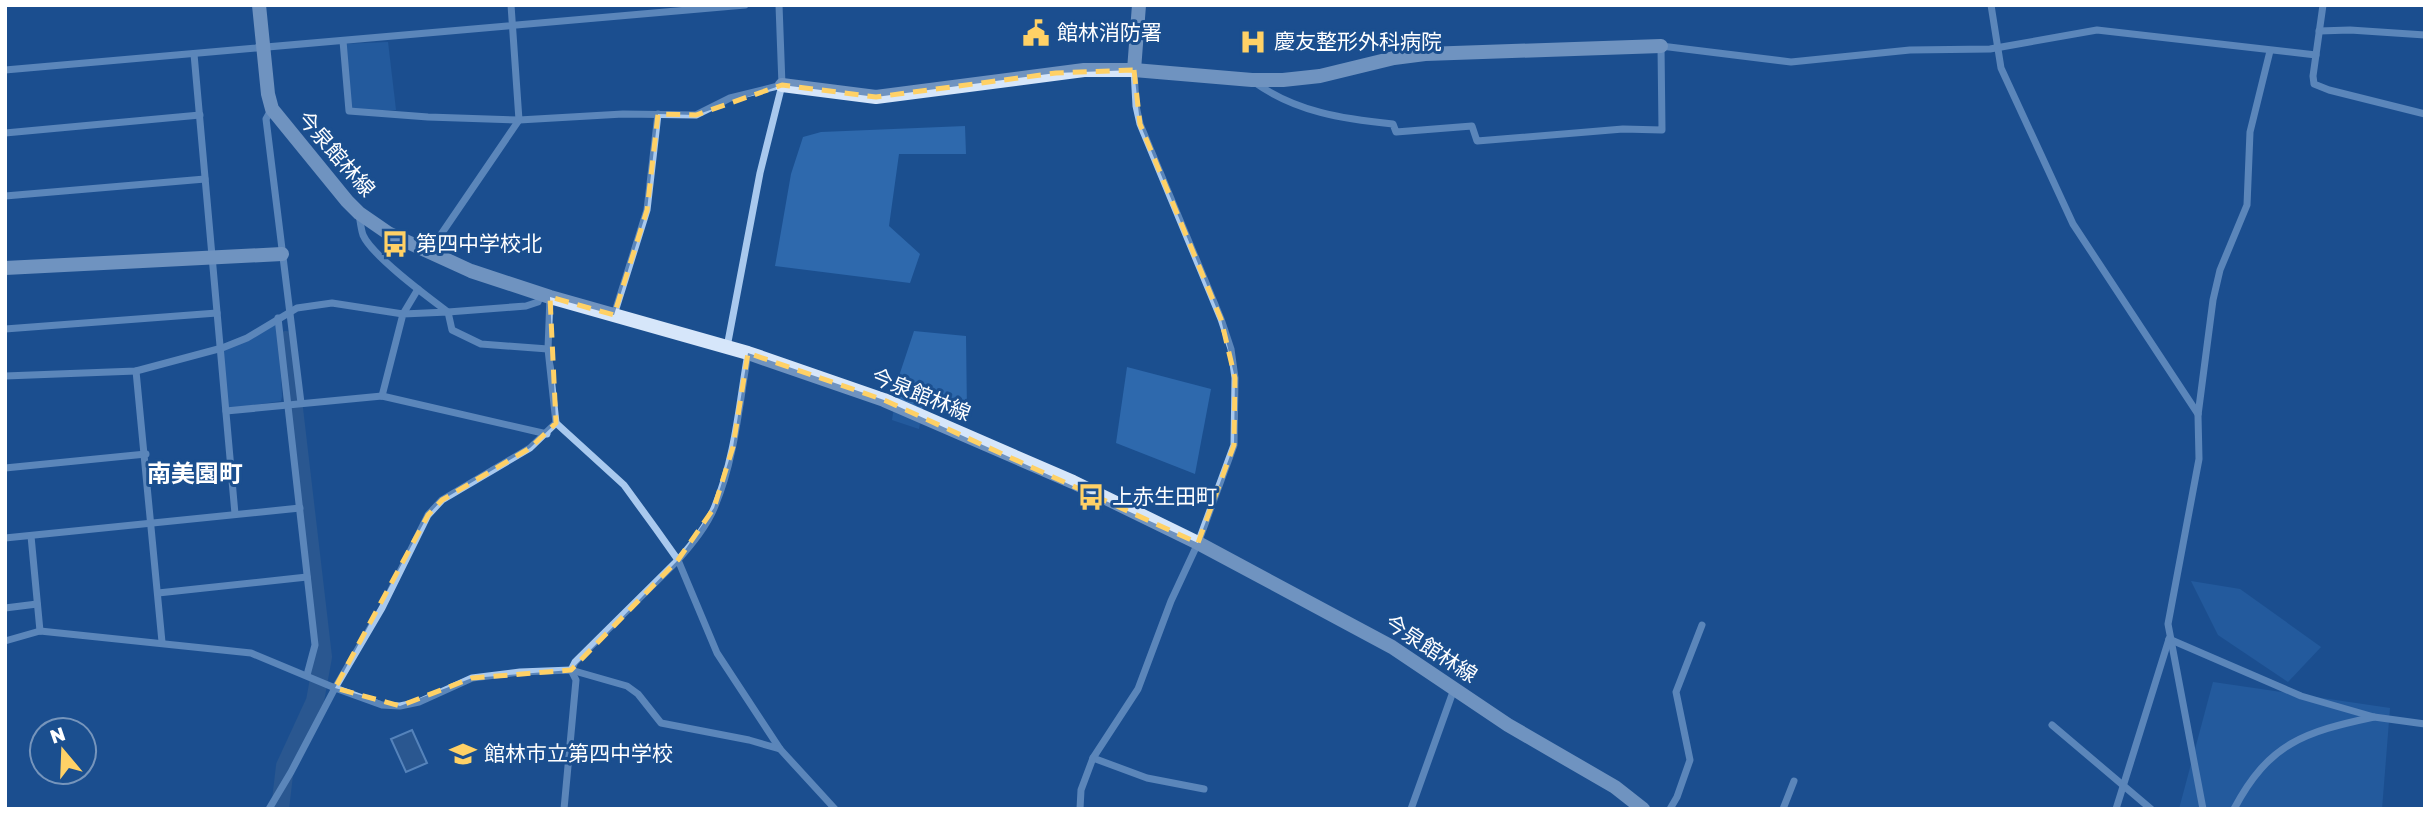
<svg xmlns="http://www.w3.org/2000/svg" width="2430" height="814" font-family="'Golos Text','Noto Sans JP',sans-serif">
	<rect width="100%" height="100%" fill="#1b4f8f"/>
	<g fill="#2e69ad">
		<path d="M388,42L396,110L349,111L343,44Z"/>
		<path d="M965,126L966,154H899L889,226L920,254L910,283L775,266L791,174L803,137L821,132Z"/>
		<path d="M278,320L282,396L281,401L227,409L222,348Z"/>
		<path d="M914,331L966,336L967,413L924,401L919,429L892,420L899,376Z"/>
		<path d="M1127,367L1211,389L1195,474L1116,443Z"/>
		<path d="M2191,581L2240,589L2321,647L2288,682L2218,635Z"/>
		<path d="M2213,682L2390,708L2382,809H2179Z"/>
	</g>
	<path fill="#3c6290" stroke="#9cc4f0" stroke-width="2" d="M412,730L427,763L406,772L391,739Z"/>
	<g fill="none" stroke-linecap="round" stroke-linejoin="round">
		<path stroke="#3c6290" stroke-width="18" d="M280,809L285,766L315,701L323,657L286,340"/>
		<g stroke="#a9c9ee" stroke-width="7">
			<path d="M1991,5L2001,68L2073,224L2198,414"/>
			<path d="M2323,5L2313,76L2314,84L2329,90L2425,114"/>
			<path d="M2319,31L2350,30L2425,35"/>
			<path d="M343,41L349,111L428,117L519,120L623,114L696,115L730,98L782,85"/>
			<path d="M194,54L235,514"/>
			<path d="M5,70L745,5"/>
			<path d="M1254,82C1296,112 1343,119 1393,124L1396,132L1472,126L1477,141L1623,129L1662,130L1661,46L1791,62L1910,50L1990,49L2097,30L2316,55"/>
			<path d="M271,110L266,119L301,403"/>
			<path d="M5,133L200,115"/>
			<path d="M5,196L205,179"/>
			<path d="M359,214C360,220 361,229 363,235C372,256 428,297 448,312L526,306L538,302L541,295"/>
			<path d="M429,252L519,120L511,5"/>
			<path d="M614,315L647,210L658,114"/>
			<path d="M278,318L315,645L307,675"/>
			<path d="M5,329L217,313"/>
			<path d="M727,347L760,173L782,85L779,5"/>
			<path d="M136,371L162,642"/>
			<path d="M5,376L136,371L222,348L247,338L297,308L332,303L403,314L418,289"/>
			<path d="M382,396L403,314L448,312L452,330L481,344L548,349"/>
			<path d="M226,411L382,396L547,434"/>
			<path d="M556,423L624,485L656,529L678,560L717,653L780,749L835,809"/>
			<path d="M5,468L146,454"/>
			<path d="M31,536L40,631"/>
			<path d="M5,538L300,508"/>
			<path d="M158,593L307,577"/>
			<path d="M5,608L37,604"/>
			<path d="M2169,639L2301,696L2374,717L2425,724"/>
			<path d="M5,641L40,631L251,653L335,688L382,608L428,515L442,500L530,448L556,423L548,349L550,297"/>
			<path d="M2052,725L2151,809"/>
			<path d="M1093,758L1147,778L1204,789"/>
			<path d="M269,809L291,772L335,688L382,705L400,706L419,702L472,678L520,672L571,670L627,686L638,694L661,723L749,740L780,749"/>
			<path d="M564,809L576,680L571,670L575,662L678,560C692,544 707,526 715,506C735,458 739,405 748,353"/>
			<path d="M1080,809L1081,790L1093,758L1138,689L1171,601L1198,543L1234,445L1235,378L1231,349L1221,319L1140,124L1136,106L1134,70"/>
			<path d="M1411,809L1454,689"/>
			<path d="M1670,809L1677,797L1690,760L1676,692L1702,625"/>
			<path d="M1783,809L1794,781"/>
			<path d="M2116,809L2169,639"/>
			<path d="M2203,809L2168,624L2199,459L2198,415L2213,300L2220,270L2247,205L2250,132L2270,51"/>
			<path d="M2234,809C2269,743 2304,732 2374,717"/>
		</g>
		<g stroke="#d6e6fa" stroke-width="14">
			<path d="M259,5L268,94L272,109L347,201L359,213L388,233L471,271L550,297L748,353L884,400L1073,482L1198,543L1392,647L1508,725L1615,787L1643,809"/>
			<path d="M1134,70L1139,5"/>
			<path d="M782,85L876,97L1084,70H1134L1252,80H1283L1320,76L1394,58L1425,54L1661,46"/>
			<path d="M5,268L282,254"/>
		</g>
	</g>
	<path d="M0 0H2430V814H0ZM1134,70L1140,124L1221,319L1235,378L1234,445L1198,543L884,400L748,353L733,447L714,508L678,560L571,670L472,678L400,706L335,688L428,515L442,500L530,448L556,423L550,297L614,315L647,210L658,114L696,115L782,85L876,97L1056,73Z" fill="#1b4f8f" fill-opacity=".55" fill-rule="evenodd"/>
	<path fill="none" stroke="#ffd166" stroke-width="5" stroke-dasharray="14 9" stroke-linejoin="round" d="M1134,70L1140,124L1221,319L1235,378L1234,445L1198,543L884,400L748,353L733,447L714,508L678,560L571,670L472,678L400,706L335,688L428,515L442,500L530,448L556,423L550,297L614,315L647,210L658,114L696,115L782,85L876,97L1056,73Z"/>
	<defs>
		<symbol id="civic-bare" viewBox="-9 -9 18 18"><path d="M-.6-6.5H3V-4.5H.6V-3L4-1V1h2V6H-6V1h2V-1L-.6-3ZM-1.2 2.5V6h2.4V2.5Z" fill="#ffd166" stroke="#1b4f8f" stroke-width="2.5" paint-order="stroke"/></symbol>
		<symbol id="hospital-bare" viewBox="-9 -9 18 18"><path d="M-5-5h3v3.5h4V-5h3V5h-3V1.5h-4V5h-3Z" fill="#ffd166" stroke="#1b4f8f" stroke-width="2.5" paint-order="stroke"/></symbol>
		<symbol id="bus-bare" viewBox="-9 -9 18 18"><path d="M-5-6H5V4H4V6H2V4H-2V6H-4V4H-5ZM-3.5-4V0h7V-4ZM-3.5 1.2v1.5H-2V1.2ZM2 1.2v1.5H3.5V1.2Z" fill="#ffd166" stroke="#1b4f8f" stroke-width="2.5" paint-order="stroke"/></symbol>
		<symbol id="school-bare" viewBox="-9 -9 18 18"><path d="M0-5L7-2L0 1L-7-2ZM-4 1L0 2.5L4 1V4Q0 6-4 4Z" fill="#ffd166" stroke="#1b4f8f" stroke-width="2.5" paint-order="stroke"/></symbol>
	</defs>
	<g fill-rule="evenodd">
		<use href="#civic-bare" x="1017" y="14" width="38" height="38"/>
		<use href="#hospital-bare" x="1234" y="23" width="38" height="38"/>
		<use href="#bus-bare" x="376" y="225" width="38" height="38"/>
		<use href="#bus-bare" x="1072" y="478" width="38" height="38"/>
		<use href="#school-bare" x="444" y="735" width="38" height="38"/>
	</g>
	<g text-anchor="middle" stroke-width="6" stroke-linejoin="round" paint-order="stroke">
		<g font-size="21" fill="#fff" stroke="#1b4f8f" text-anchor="start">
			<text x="1057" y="40">館林消防署</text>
			<text x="1274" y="49">慶友整形外科病院</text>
			<text x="416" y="251">第四中学校北</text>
			<text x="1112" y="504">上赤生田町</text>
			<text x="484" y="761">館林市立第四中学校</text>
		</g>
		<g font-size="21" fill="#fff" stroke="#1b4f8f">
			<text transform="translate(336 154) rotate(49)" y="7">今泉館林線</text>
			<text transform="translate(921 395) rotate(22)" y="7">今泉館林線</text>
			<text transform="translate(1431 649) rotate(33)" y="7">今泉館林線</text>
		</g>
		<g font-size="24" font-weight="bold" fill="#fff" stroke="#1b4f8f">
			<text x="195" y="482">南美園町</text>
		</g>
	</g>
	<rect width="2430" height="814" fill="none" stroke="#ffffff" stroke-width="14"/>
	<g transform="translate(63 751) rotate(341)"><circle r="33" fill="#1b4f8f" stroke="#7695bc" stroke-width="2"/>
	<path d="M0-5L12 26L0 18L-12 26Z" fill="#ffd166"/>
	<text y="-10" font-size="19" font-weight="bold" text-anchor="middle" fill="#ffffff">N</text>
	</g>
</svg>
